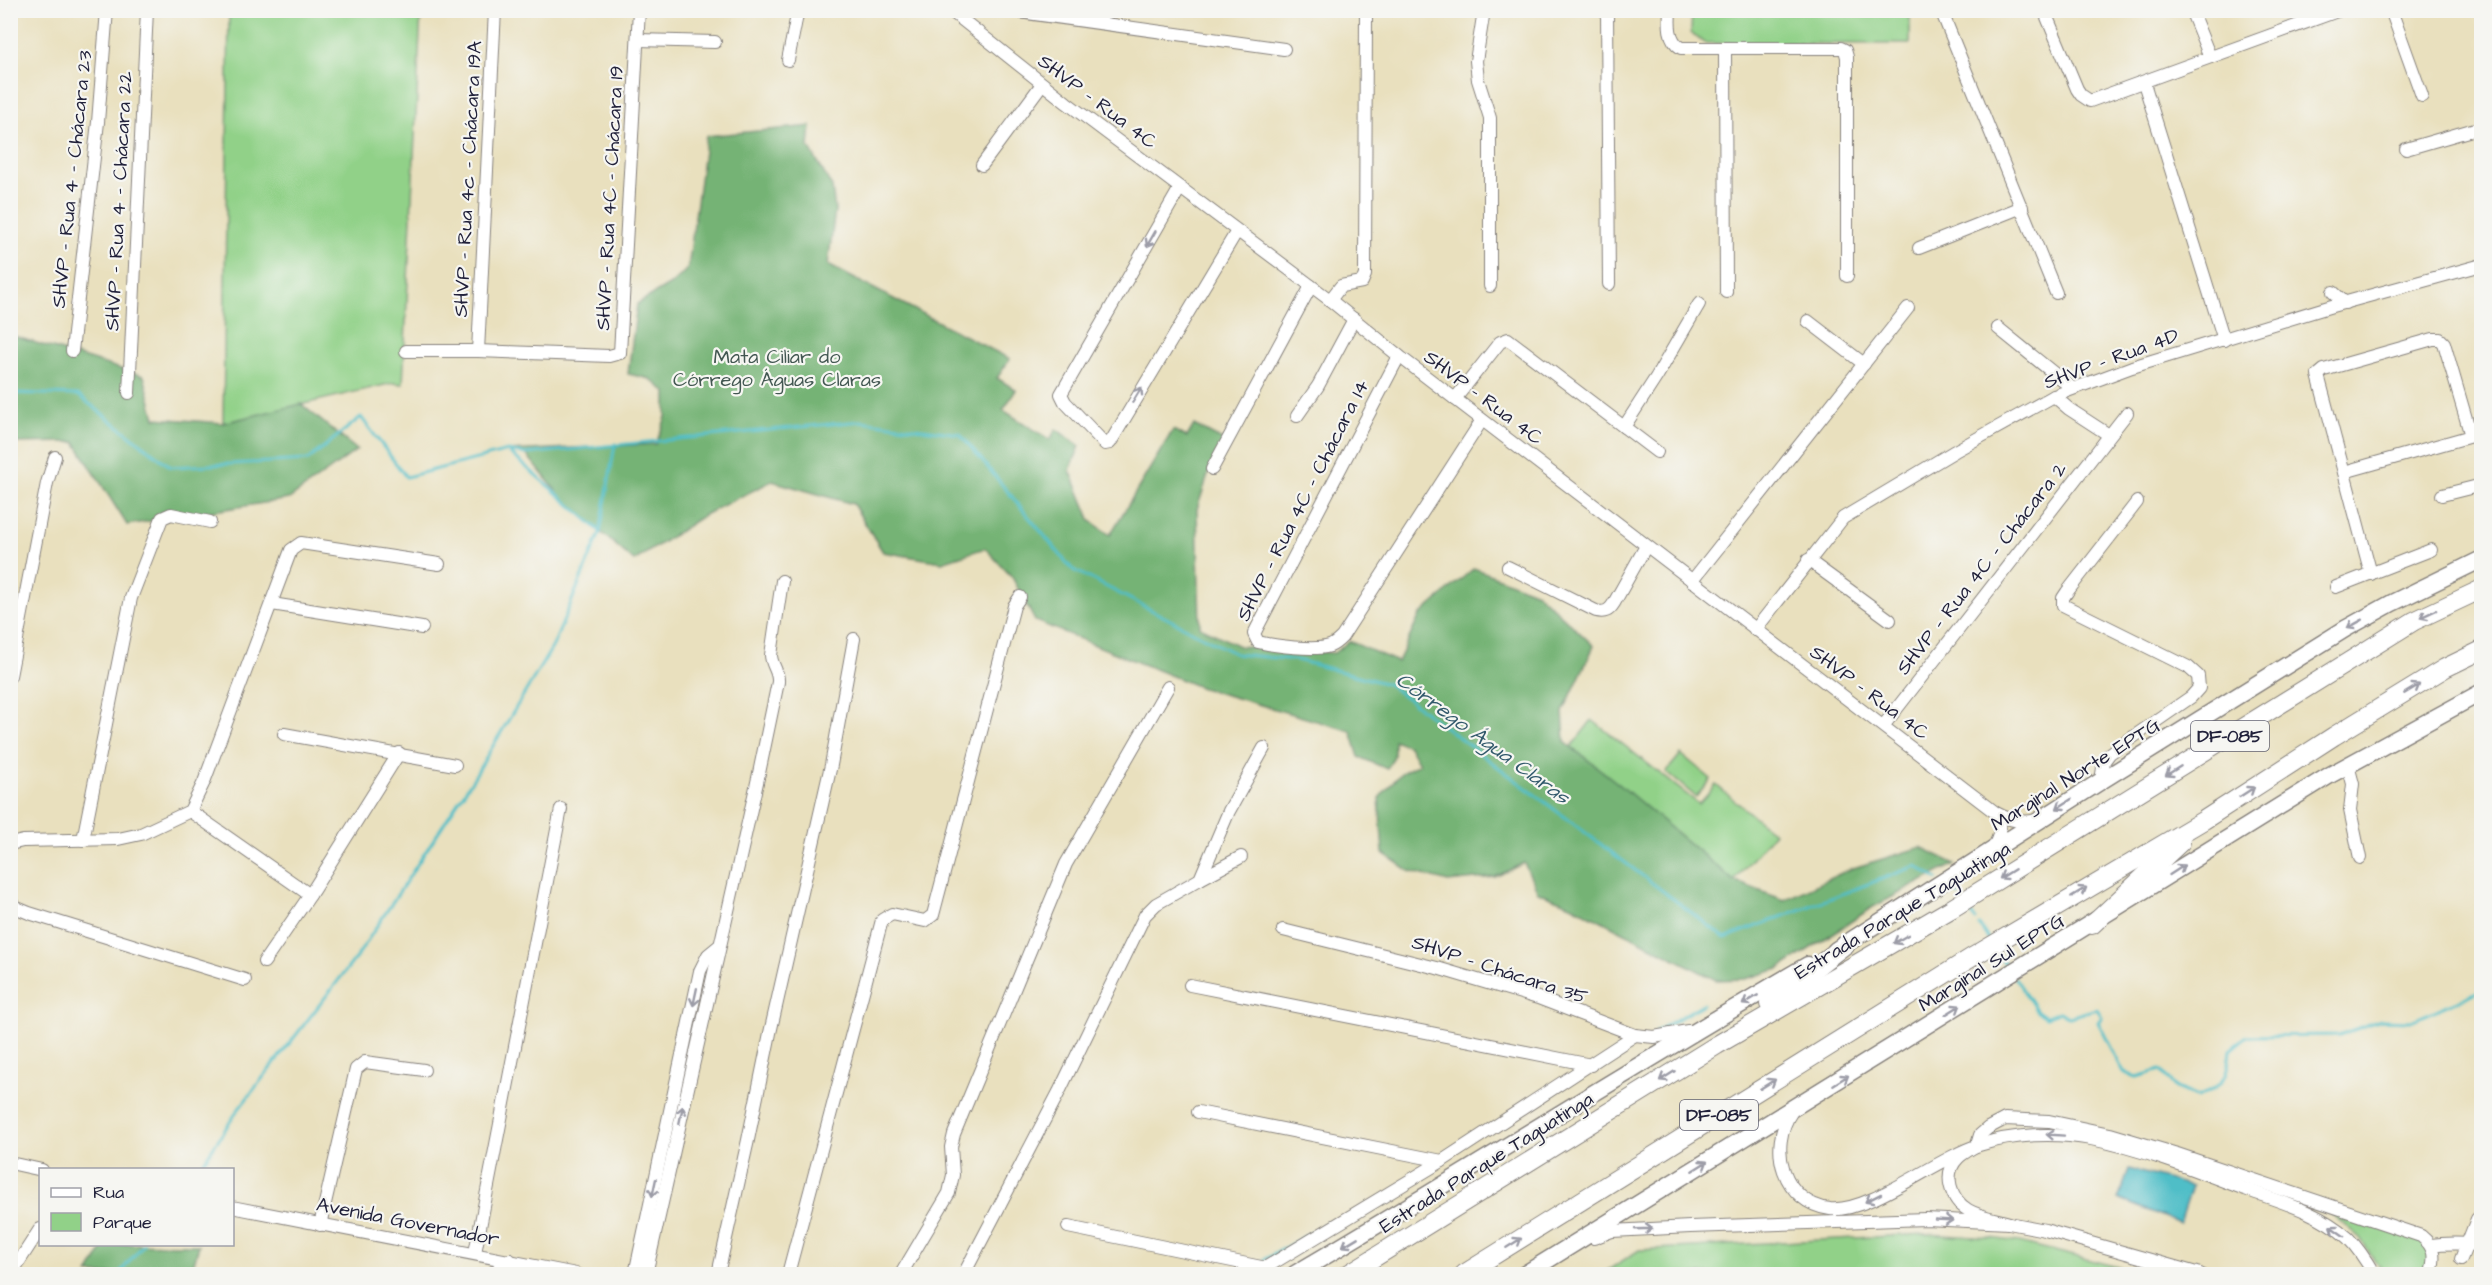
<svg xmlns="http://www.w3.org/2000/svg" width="2492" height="1285" font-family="'Architects Daughter',sans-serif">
	<rect width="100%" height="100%" fill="#f6f6f2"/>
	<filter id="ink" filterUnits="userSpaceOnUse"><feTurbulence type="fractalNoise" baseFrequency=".0167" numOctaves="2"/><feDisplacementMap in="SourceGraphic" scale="12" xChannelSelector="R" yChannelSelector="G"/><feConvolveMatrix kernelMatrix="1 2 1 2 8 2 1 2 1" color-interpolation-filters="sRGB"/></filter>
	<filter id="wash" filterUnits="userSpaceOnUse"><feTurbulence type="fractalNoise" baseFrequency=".008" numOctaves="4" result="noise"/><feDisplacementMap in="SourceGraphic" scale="24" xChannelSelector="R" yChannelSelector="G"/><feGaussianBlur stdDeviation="1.35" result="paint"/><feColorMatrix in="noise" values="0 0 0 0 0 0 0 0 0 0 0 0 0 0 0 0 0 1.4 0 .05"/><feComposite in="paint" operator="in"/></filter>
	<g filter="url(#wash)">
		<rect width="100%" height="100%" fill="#e9e0be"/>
		<g fill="#91d188" stroke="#5a7a62" stroke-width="1.5">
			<path d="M229,11H421L403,384L393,383L223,423Z"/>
			<path d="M1692,11H1910V44L1704,43L1691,33Z"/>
			<path d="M1592,720L1699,804L1716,785L1774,833L1734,881L1571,747Z"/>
			<path d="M1681,754L1711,779L1696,797L1666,772Z"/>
			<path d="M2321,1205L2420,1238L2430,1247L2429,1274H2384L2360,1238Z"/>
			<path d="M1926,1234L1990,1238L2019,1242L2145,1274H1602L1639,1250Z"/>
		</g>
		<g fill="#74b374" stroke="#4b6a58" stroke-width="1.5">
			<path d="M811,126L809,147L832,187L835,210L828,265L1010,359L997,378L1016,390L1003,410L1050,440L1056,429L1080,446L1070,470L1091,521L1110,535L1173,430L1187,437L1194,425L1226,442L1211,466L1197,509L1200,627L1239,646L1334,653L1349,641L1398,662L1420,615L1474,568L1537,593L1594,646L1563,712L1565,742L1620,785L1734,881L1784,900L1850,869L1921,847L1955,864L1873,907L1779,969L1745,979L1716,980L1571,905L1538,892L1524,863L1495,877L1448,882L1409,871L1383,853L1379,798L1401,773L1419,764L1409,746L1394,740V756L1387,769L1359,757L1351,731L1202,688L1035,621L1012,577L985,548L942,562L883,552L853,504L772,481L706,514L634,561L562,498L526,454L508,451L656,444L666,417V392L650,379L628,374L637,304L674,282L688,268L706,136Z"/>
			<path d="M10,335L144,376L155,418L223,423L301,404L357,450L289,499L127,525L75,442L11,443Z"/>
			<path d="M105,1245V1244L199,1245L191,1274H88Z"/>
		</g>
		<path fill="#50bec7" stroke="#397081" stroke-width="1.5" d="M2129,1169L2192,1186L2180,1223L2118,1199Z"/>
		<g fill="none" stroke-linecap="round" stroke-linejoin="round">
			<g stroke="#50bec7" stroke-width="3">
				<path d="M10,393L78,395L171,467L308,460L361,417L406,477L508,451L526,454L861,421L960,434L1072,569L1236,654L1297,660L1388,684L1725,938L1916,866L1937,879"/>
				<path d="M509,452L600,531"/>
				<path d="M1948,886L1959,895"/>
				<path d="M1966,906L1975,919"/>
				<path d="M1979,925L1989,940"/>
				<path d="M1996,951L2008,968"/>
				<path d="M2015,978L2037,1011L2046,1017L2060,1012L2069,1017L2097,1009L2102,1017L2098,1022L2124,1073L2137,1077L2160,1070L2176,1088L2197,1097C2225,1086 2227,1078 2230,1050L2247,1036L2339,1035L2381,1020L2411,1021L2482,990"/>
				<path d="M1655,1032L1703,1004"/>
				<path d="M1618,1053L1635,1043"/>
				<path d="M198,1170L238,1110L358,955L473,779L553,646L600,533L615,444"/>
				<path d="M1264,1260L1332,1221"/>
				<path d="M119,1274L144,1244"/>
				<path d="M1240,1274L1246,1271"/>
			</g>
		</g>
	</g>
	<g filter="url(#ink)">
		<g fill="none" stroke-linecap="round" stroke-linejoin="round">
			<defs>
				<g id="minor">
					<path d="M950,10L1067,103L1330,300L1399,356L1996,813C2009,820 2022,824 2036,820"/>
					<path d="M1005,10L1284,49"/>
					<path d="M1484,10L1476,61L1478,80L1490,118V286"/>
					<path d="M1607,10L1609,284"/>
					<path d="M1670,10C1669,24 1668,40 1681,48H1841L1845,50L1847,57V276"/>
					<path d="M1941,10L2056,293"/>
					<path d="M2044,10L2077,89L2081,95L2090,101L2340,10"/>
					<path d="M2191,10L2210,57"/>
					<path d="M2391,10L2422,96"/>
					<path d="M638,40L715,42"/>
					<path d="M1725,49L1726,292"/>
					<path d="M788,60L798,10"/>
					<path d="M2144,83L2224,340"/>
					<path d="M2406,149L2482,127"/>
					<path d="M982,165L1042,84"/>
					<path d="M1180,188L1061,394L1065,402L1105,444L1110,443L1237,231"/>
					<path d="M1919,248L2022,207"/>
					<path d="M2333,292L2345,303"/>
					<path d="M1330,300L1341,286L1362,282L1365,275L1366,10"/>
					<path d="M1808,321L1864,364"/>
					<path d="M1998,328L2072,388"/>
					<path d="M72,351L98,122L107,10"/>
					<path d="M406,351H478L609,356L620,353L639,10"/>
					<path d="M478,351L495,10"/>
					<path d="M1399,356L1257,628L1254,634L1258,642C1274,646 1315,651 1330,646C1335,644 1338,641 1342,637L1482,420"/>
					<path d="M129,393L147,10"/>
					<path d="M2054,396L2069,409L2109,435"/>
					<path d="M1455,399L1500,342L1508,339L1657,452"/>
					<path d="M1297,416L1318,386L1354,319"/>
					<path d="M1624,427L1657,376L1699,304"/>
					<path d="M1212,469L1311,286"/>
					<path d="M2344,472L2482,433"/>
					<path d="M2442,495L2482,485"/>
					<path d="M1808,560L1890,620"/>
					<path d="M1508,567L1596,611C1605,613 1609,611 1614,603L1646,546"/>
					<path d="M2371,574L2318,375L2324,370L2433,339H2440L2444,343L2471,436"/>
					<path d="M1692,581L1908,308"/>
					<path d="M2336,587L2431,550"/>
					<path d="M272,604L422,628"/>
					<path d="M1755,630L1843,518L1955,451L2054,396L2132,367L2332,306L2482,265"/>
					<path d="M10,676L47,483L55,457"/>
					<path d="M1884,725L2127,413"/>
					<path d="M284,734L455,765"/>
					<path d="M2348,765L2353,784L2350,810L2360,858"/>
					<path d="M2101,781L2104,761L2110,753L2191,697L2199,688L2198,676L2188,667L2063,605V598L2067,592L2137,502"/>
					<path d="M190,811L310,895"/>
					<path d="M83,840L131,598L162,518L171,514L210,522"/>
					<path d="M10,844L23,841L118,839L141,834L190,811L204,782L291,550L301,543L439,564"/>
					<path d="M1992,850C2000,836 2003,828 1996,813"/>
					<path d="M1200,879L1241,857"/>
					<path d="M10,902L17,908L29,913L245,980"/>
					<path d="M1283,930L1437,968L1538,998L1635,1035L1654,1037L1688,1031"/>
					<path d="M264,962L310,895L399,753"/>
					<path d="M1190,985L1591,1065"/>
					<path d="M1792,1111C1767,1147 1783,1203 1830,1209C1870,1213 1937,1158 1979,1145C2013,1134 2055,1132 2091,1139C2142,1149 2193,1169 2242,1188C2278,1201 2318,1211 2348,1238C2358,1248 2367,1262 2374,1274"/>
					<path d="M1198,1112L1442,1161"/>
					<path d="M10,1163L42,1170"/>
					<path d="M232,1207L576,1274"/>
					<path d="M2009,1223C1996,1219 1980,1217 1968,1210C1951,1200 1942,1174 1958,1158C1963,1153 1971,1149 1977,1145L1980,1135L1988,1128L2005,1119L2049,1121L2110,1134L2177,1154L2421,1236C2436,1248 2435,1257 2431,1274"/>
					<path d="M320,1225L356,1069L365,1062L424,1070"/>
					<path d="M1068,1227L1266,1268"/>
					<path d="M1594,1238L1612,1231L1690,1227L1926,1219L2009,1223L2045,1230L2200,1274"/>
					<path d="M2432,1245C2447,1242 2465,1244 2482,1244"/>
					<path d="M475,1253L561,809"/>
					<path d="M2461,1259L2477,1219"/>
					<path d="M11,1274L40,1229"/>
					<path d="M491,1274L510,1260"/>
					<path d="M635,1274L700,971L708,955L719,946"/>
					<path d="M646,1274L758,778L778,682C779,671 771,665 771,655L782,581"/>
					<path d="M718,1274L748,1140L770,1033L831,765L854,639"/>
					<path d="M788,1274L882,920L892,914L925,921L933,915L1014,606L1020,597"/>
					<path d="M901,1274L949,1193L953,1175L951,1147L954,1134L1066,864L1168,687"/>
					<path d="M964,1274L1059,1092L1145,915L1156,904L1200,879L1229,811L1264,748"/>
					<path d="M1255,1274L1442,1161L1635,1035"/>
				</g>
				<g id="major">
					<path d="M1836,950L2101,781L2345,629L2392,603L2482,559"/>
					<path d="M1295,1274C1467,1173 1635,1065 1808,965"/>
					<path d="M1525,1274L2330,775L2482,692"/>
				</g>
				<g id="highway">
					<path d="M2092,925L2181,842"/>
					<path d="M1769,1004L1846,944"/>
					<path d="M1348,1274L1717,1045L1951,909L2414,621L2482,589"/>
					<path d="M1464,1274L1974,956L2204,820L2334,736L2445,668L2482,650"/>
				</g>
			</defs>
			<use href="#minor" stroke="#86817c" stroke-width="14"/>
			<use href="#major" stroke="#86817c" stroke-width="19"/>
			<use href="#highway" stroke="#86817c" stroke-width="20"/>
			<use href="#minor" stroke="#fff" stroke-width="12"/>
			<use href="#major" stroke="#fff" stroke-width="16"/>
			<use href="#highway" stroke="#fff" stroke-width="18"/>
		</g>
		<defs><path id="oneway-shaft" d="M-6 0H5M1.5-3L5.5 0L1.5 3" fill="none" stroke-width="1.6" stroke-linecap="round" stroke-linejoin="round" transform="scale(1.5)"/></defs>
		<g stroke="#9c9ca7">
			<use href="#oneway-shaft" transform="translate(1151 239) rotate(120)"/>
			<use href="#oneway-shaft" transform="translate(1137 395) rotate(-59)"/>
			<use href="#oneway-shaft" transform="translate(2428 614) rotate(155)"/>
			<use href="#oneway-shaft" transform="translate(2355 624) rotate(151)"/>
			<use href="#oneway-shaft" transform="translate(2412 689) rotate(-31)"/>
			<use href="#oneway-shaft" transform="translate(2173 771) rotate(148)"/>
			<use href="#oneway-shaft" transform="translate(2247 792) rotate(-33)"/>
			<use href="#oneway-shaft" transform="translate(2064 804) rotate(147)"/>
			<use href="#oneway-shaft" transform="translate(2177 870) rotate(-33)"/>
			<use href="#oneway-shaft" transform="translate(2007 874) rotate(148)"/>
			<use href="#oneway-shaft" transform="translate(2079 892) rotate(-31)"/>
			<use href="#oneway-shaft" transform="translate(1901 939) rotate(150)"/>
			<use href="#oneway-shaft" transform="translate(695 997) rotate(102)"/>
			<use href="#oneway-shaft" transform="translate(1750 1000) rotate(149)"/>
			<use href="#oneway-shaft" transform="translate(1953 1010) rotate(-32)"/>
			<use href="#oneway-shaft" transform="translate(1667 1076) rotate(148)"/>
			<use href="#oneway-shaft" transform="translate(1841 1080) rotate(-32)"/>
			<use href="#oneway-shaft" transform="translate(1768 1084) rotate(-32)"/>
			<use href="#oneway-shaft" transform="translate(681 1115) rotate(-78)"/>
			<use href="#oneway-shaft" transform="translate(2055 1135) rotate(-176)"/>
			<use href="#oneway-shaft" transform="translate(1700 1166) rotate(-32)"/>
			<use href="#oneway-shaft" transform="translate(654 1188) rotate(102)"/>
			<use href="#oneway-shaft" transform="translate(1873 1198) rotate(153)"/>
			<use href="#oneway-shaft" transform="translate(1944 1220) rotate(3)"/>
			<use href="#oneway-shaft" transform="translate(1644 1229) rotate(-2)"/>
			<use href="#oneway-shaft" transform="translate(2337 1231) rotate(-145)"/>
			<use href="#oneway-shaft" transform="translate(1350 1242) rotate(149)"/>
			<use href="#oneway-shaft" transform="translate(1514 1243) rotate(-32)"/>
		</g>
	</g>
	<g text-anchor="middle" stroke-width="4.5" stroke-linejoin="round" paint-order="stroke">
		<g fill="#f6f6f2" stroke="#626272" stroke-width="1.5">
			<rect x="2191" y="721" width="78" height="30" rx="4.5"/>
			<rect x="1680" y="1100" width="78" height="30" rx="4.5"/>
		</g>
		<g font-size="18" font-weight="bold" fill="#22223b">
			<text x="2230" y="742">DF-085</text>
			<text x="1719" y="1121">DF-085</text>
		</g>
		<g font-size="20" fill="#22223b" stroke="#f6f6f2">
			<text transform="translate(1098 101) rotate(37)" y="7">SHVP - Rua 4C</text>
			<text transform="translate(71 179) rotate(-84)" y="7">SHVP - Rua 4 - Chácara 23</text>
			<text transform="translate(467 179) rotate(-87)" y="7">SHVP - Rua 4c - Chácara 19A</text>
			<text transform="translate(609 198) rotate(-87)" y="7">SHVP - Rua 4C - Chácara 19</text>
			<text transform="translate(118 201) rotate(-87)" y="7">SHVP - Rua 4 - Chácara 22</text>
			<text transform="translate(2111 358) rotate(-20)" y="7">SHVP - Rua 4D</text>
			<text transform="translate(1484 397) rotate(37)" y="7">SHVP - Rua 4C</text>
			<text transform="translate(1302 500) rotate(-63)" y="7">SHVP - Rua 4C - Chácara 14</text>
			<text transform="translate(1981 568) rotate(-52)" y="7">SHVP - Rua 4C - Chácara 2</text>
			<text transform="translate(1870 692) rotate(37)" y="7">SHVP - Rua 4C</text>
			<text transform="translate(2075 774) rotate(-32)" y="7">Marginal Norte EPTG</text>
			<text transform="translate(1902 910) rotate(-31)" y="7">Estrada Parque Taguatinga</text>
			<text transform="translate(1991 962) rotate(-32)" y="7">Marginal Sul EPTG</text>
			<text transform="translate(1500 969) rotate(18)" y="7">SHVP - Chácara 35</text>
			<text transform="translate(1486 1162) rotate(-32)" y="7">Estrada Parque Taguatinga</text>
			<text transform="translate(408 1221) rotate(11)" y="7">Avenida Governador</text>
		</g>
		<g font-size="20" fill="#435752" stroke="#f6f6f2">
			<text x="777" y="363">Mata Ciliar do<tspan x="777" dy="23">Córrego Águas Claras</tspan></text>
		</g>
		<g font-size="21" font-style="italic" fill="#32596c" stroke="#f6f6f2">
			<text transform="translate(1483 738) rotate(36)" y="7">Córrego Água Claras</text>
		</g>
	</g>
	<rect width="2492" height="1285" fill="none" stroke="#f6f6f2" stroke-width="36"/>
	<rect x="39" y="1168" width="195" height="78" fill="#f6f6f2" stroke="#a1a1a9" stroke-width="1.5"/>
	<rect x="51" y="1188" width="30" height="9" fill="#ffffff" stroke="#a1a1a9" stroke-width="1.5"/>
	<text x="93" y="1198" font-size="18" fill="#22223b">Rua</text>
	<rect x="51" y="1213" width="30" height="18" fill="#91d188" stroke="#a1a1a9" stroke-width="1.5"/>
	<text x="93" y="1228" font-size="18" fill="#22223b">Parque</text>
</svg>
